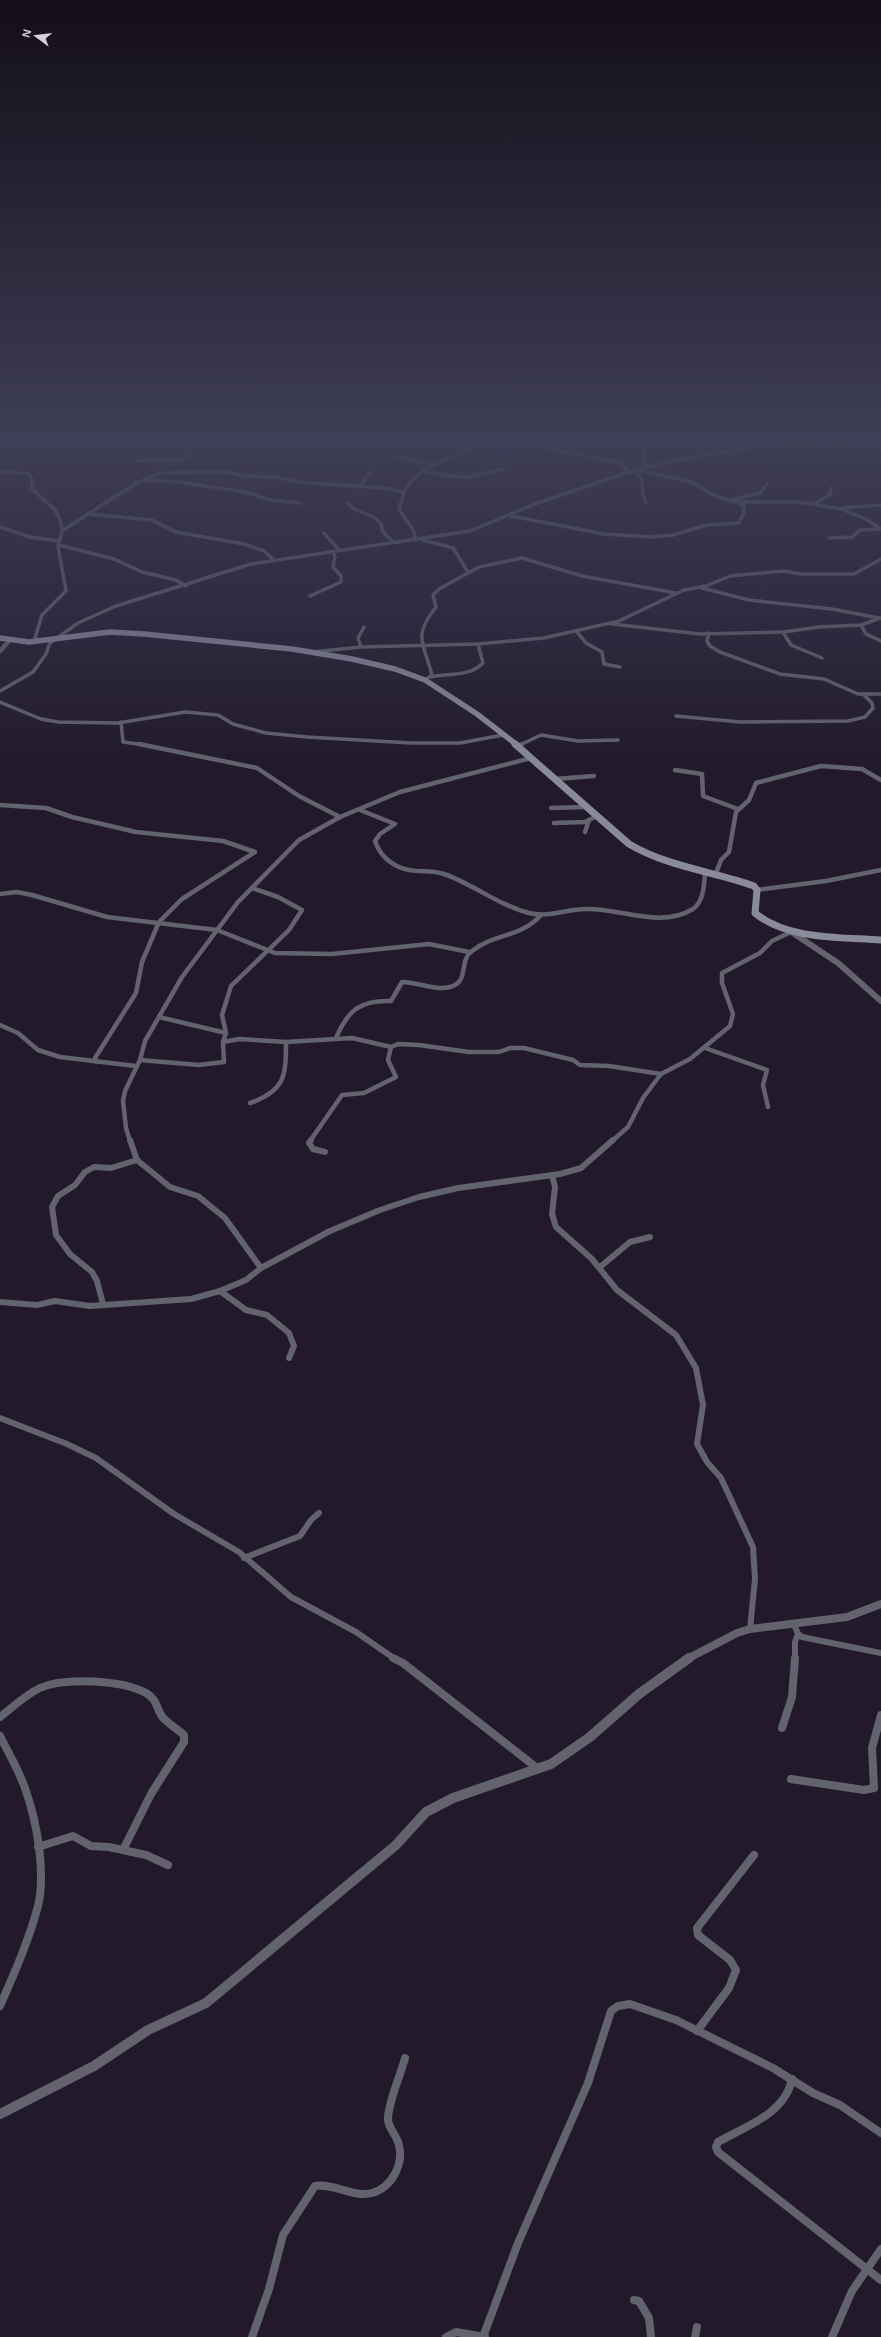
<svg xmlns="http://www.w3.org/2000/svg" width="881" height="2337" font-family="Arial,sans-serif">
	<rect width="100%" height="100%" fill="#221a2c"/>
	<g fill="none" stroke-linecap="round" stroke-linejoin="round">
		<g stroke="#62636d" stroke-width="3.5">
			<path d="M7,442L31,446L71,448"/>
			<path d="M247,442L250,444"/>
			<path d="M646,442L644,464L647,467"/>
			<path d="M535,446L622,463L628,472"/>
			<path d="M833,446L844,442"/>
			<path d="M395,457L437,465"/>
			<path d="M138,461L183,460L198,442"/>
			<path d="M637,470L692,482L713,495L733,502H798L841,509L866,519L881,529"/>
			<path d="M0,471L29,474L32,479V489L56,511L61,523L62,531"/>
			<path d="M425,471L447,476L469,477L504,469"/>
			<path d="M634,471C647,478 639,493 646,502"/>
			<path d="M144,480L179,482L246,492L270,500L299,503"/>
			<path d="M359,487L370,472"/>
			<path d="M404,492C417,465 458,456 482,442"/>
			<path d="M727,501L760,493L767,484"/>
			<path d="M348,503L354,509L374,517L381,524L383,532L393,542"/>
			<path d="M813,504L830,495L831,488"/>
			<path d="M841,508L881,505"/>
			<path d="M88,514L152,520L176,532L244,544L264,551L273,559"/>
			<path d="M511,516L604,534L651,537L673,535L707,525L739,523L744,512L743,504L738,503"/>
			<path d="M0,527L30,537L59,541"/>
			<path d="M324,533L339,550"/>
			<path d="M829,538L852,537L860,530L881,529"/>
			<path d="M423,540L453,548L468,572"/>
			<path d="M59,545L114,559L142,572L176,580L186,586"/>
			<path d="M702,588L749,600L832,609L879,618"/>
			<path d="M310,596L341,582V576L333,567L335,557L333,551"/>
			<path d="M612,624L700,634L783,632L819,627L861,625L881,618"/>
			<path d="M861,625L866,634L881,641"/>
			<path d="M577,632L586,643L602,652L604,664L620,667"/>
			<path d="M783,632L791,645L822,658"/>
			<path d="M709,633L707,641L710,646L720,652L780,674L824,679L858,694H881"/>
			<path d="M39,641L35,638L42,615L66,591L58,546L62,531L138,482L160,473L224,472L245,476L277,477L296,482L385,488L404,492L399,509C406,522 414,526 416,540"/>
			<path d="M361,647L358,638L364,627"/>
			<path d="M312,652L361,647L478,644L544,638L619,621L684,590L706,586L730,576L784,571L801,574H854L881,559"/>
			<path d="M431,677C448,673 470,677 483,663L478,644"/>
			<path d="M425,680L432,675C424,643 412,637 436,607L433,595L439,589L479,567L522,558L582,576L676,593"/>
			<path d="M0,691L33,672L46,654L50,643L78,623L116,606L251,564L470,531L535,504L614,477L647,467L704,455L773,445L881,448"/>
			<path d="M0,702L41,719L58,722L118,723L185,712L218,715L233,724L266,733L307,737L411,743H460L503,735"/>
			<path d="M676,716L740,722L848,721L865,717L873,708L872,703L863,694"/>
			<path d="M121,722L123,742L145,745"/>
			<path d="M520,745L541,735L578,741L618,740"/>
		</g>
		<g stroke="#62636d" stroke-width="4.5">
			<path d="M139,744L257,768L299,796L340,817"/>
			<path d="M518,746L522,744"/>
			<path d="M675,770L702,774L703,796L738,809"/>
			<path d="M555,779L594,776"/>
			<path d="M0,805L46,808L72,817L136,832L223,841L255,852L182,899L159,922L142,962L136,993L95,1058L97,1062"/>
			<path d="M551,808L586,807"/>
			<path d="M360,810L395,824L380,834L375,841C379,853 388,862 399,867C413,874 429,869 444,874C473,884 498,905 529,913C549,918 566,909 586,909C621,908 660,929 693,909C704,901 704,885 705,873"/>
			<path d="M554,823L585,822L597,816"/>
			<path d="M585,832L589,820"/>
			<path d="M715,876L721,860L729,852L736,812L749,800L756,783L821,766L862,769L881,780"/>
			<path d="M757,890L826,881L881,870"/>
			<path d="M0,894L17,892L32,895L107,917L217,930L275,953L332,954L429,944L469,952"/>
			<path d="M159,1017L226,1033"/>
			<path d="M0,1025L18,1033L38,1050L60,1057L136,1066"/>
			<path d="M336,1038C348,1010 360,1000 391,1001L402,982C418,982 435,991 450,987C470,982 458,961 472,951C493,934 522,937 541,915"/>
			<path d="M223,1042L239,1039L286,1042L352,1038L391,1047L398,1044L419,1045L469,1052H499L510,1048H524L573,1060L580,1065L609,1066L661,1074"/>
			<path d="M705,1048L767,1070L763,1085L768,1107"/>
			<path d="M140,1060L199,1065L224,1062L223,1042L226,1033L222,1015L231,986L289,930L302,910L278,897L252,888"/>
			<path d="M250,1103C285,1091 286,1076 286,1042"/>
			<path d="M130,1141L126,1128L123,1101L125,1091L140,1060L145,1041L182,977L238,902L299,840L340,817L400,792L531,758"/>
			<path d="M310,1141L342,1095L364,1093L396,1077L388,1060L391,1047"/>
			<path d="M612,1141L628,1127L643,1098L661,1074L690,1059L730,1026L733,1014L722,983V973L760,953L772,941L791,932"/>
		</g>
		<g stroke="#62636d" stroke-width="6">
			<path d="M130,1140L137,1160L170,1187L198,1196L225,1218L261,1268"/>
			<path d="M311,1140L309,1143L313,1149L325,1152"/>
			<path d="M552,1175L555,1187L552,1214L556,1227L592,1259L617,1290L676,1335L696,1368L703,1405L697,1444L707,1462L721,1478L753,1547L755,1579L750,1629"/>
			<path d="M600,1267L630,1242L650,1237"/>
			<path d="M220,1291L246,1310L267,1315L289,1333L294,1346L289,1358"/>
			<path d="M0,1302L37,1305L55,1301L90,1306L191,1299L220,1291L246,1280L261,1268L330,1231L380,1210L419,1197L458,1188L560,1174L581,1168L613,1140"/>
			<path d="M103,1304L97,1281L92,1272L70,1254L56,1235L52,1207L58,1196L75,1185L85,1172L94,1167L111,1168L137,1160"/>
			<path d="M0,1418L67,1444L96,1458L174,1514L239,1552L291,1597L356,1632L395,1659"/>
			<path d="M244,1558L300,1536L311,1520L319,1513"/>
			<path d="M794,1624L798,1634L802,1637L881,1653"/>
			<path d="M795,1659V1642L798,1634"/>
		</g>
		<g stroke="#62636d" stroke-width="8">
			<path d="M393,1658L403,1663L537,1768"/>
			<path d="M0,1717C13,1707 25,1695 40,1688C64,1677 122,1680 146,1693C156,1699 156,1705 161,1715C165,1722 178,1729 184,1735V1742L151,1794L123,1850"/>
			<path d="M782,1728L792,1697L795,1658"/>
			<path d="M0,1736C9,1754 20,1772 26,1791C37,1823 46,1873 38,1906C29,1940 14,1974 0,2006"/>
			<path d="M791,1779L864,1790L874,1788L872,1748L881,1715"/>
			<path d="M38,1847L73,1836L91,1846L109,1847L146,1855L168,1865"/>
			<path d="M697,2031L729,1988L736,1970L730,1960L698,1935L697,1928L754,1855"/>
			<path d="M792,2079C785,2114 746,2126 718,2142L716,2147L718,2152L881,2280"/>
			<path d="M634,2300L639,2301L649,2318L651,2337"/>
			<path d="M252,2337L269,2289L283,2235L315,2186C335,2183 353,2198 372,2193C393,2187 405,2162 398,2142C395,2133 387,2126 388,2117C390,2097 400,2077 405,2058"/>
			<path d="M446,2337L456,2332L485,2337"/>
			<path d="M483,2337L518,2243L588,2083L611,2011L618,2006L630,2004L676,2020L773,2068L813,2093L840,2105L881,2133"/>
			<path d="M695,2337L697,2327"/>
			<path d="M832,2337L852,2291L881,2249"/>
		</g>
		<path stroke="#62636d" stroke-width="4.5" d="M0,651L9,641"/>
		<path stroke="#62636d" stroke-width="6" d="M793,933L838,963L881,1001"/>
		<path stroke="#62636d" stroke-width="8" d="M687,1659L737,1633L750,1629L847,1617L881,1604"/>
		<path stroke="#62636d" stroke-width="10" d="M0,2114L94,2066L148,2030L206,2003L396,1845L426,1812L453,1798L551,1764L590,1737L639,1694L689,1658"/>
		<path stroke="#898a9a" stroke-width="5.5" d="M0,638L29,642L110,632L144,634L292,649L352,659L395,669L425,680L477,714L517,745"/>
		<path stroke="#898a9a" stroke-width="7" d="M515,744L629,844C668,867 712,871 754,886L757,890L755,913C787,940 841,937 881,940"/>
	</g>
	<linearGradient id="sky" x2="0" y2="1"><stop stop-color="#130e18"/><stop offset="0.57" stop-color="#3e3e56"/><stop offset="1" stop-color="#3e3e56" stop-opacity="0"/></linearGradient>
	<rect width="881" height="769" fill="url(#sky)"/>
	<g transform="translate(36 36) rotate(285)" stroke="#191022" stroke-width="3" paint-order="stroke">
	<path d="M0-3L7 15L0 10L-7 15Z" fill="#d4cfdb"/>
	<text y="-6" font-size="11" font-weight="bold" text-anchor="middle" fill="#d4cfdb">N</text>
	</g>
</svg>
